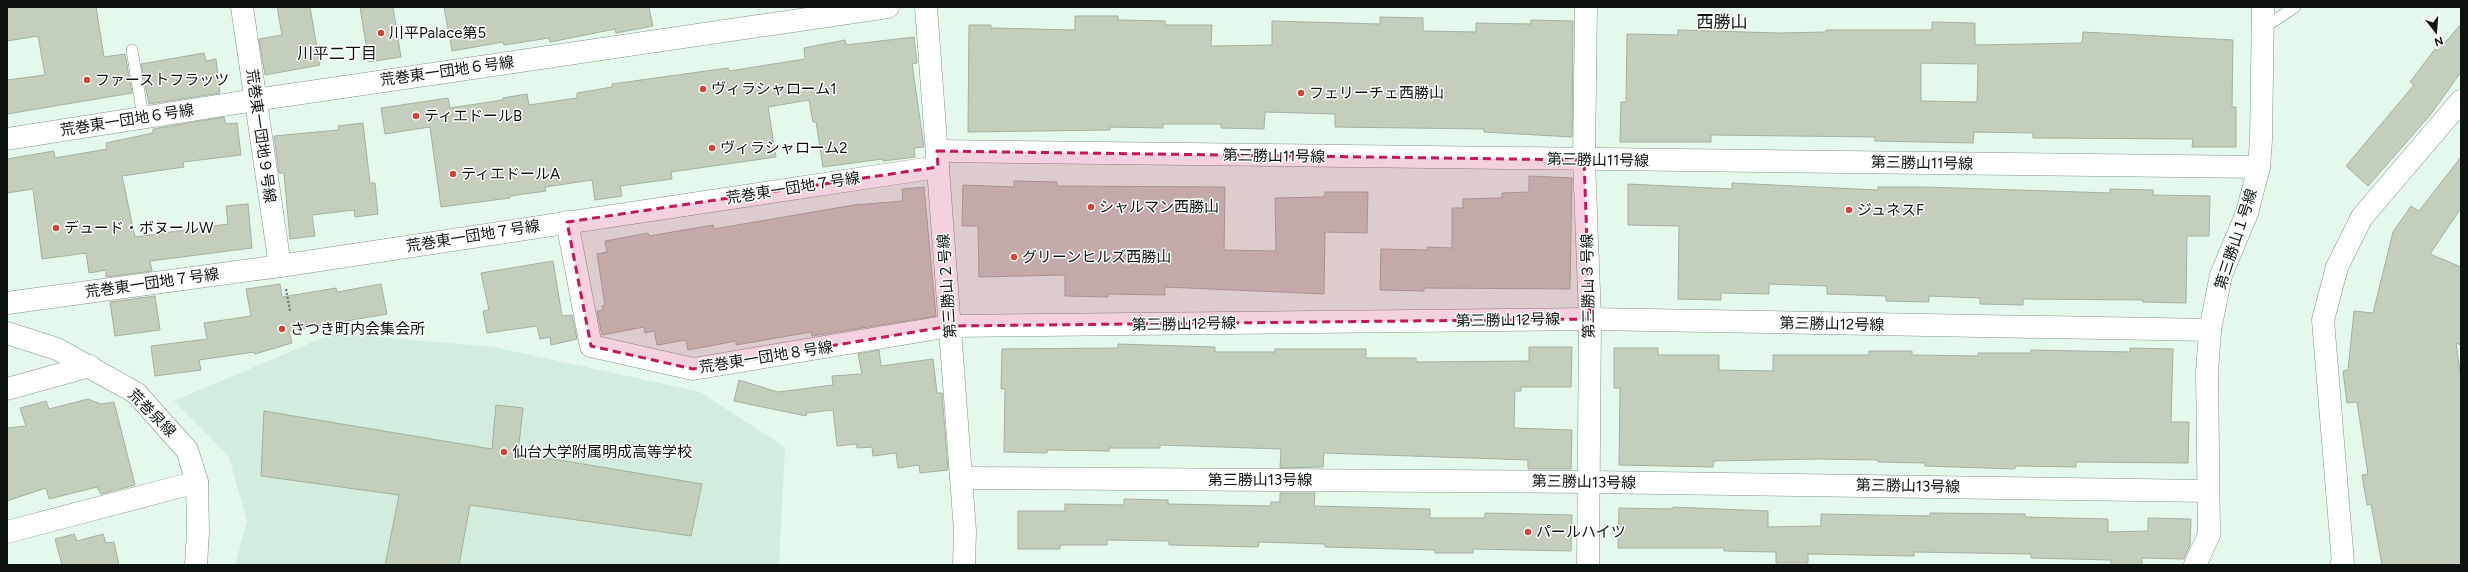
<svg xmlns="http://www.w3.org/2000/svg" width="2468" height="572" font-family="Figtree,'Noto Sans JP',sans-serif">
	<rect width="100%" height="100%" fill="#e5f8ec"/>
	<path fill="#d2eddd" d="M334,333L494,347L700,392L785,447L779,565H235L247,521L229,457L174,401Z"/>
	<g fill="#c3cebc" stroke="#a5af9e" fill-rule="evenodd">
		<path d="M7,7H96L104,57L125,54L132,93L7,114V80L45,75L38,36L7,41Z"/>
		<path d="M277,7H310L320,65L265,75L259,39L282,35Z"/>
		<path d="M360,7H393L401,57L369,62Z"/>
		<path d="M444,7H649L653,26L616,33L615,29L550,42L549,38L504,45L503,42L452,51Z"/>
		<path d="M1075,16H1118V20L1165,21V25H1212L1211,46L1272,45V21L1380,24V17L1423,18V31L1476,32V23L1531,24V20L1573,21L1572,137L1484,132V129L1335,127V114L1265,112L1264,129L1221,128V124H1163V128L1110,127V130L968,132L969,25H991V28L1075,30Z"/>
		<path d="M1932,22L1975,23V45L2082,43L2083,32L2233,40L2232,107H2236V147H2192L2193,139L2033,138V133L1974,132L1973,143L1875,141V137L1711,135V142H1620L1621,102H1626L1627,34L1678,35V30L1779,33L1826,32V30H1932ZM1921,63L1978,64L1977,102L1921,101Z"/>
		<path d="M2461,24V72L2431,114L2368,186L2346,166L2414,85L2410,82L2435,49L2438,51Z"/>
		<path d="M914,37L917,63L912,64L924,147L914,148L915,157L883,161V159L823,167L816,122H813L809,100L768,107L776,157L671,172L672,179L620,186L622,196L595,200L592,180L545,187L546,191L510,196V198L441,207L430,127L385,134L381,108L448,98L450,108L503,100V98L527,94L529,105L577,98V93L612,87V84L728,68L729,71L805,59L804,48L845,40L846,45Z"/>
		<path d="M204,53L206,61L216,59L220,93L149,104L141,64Z"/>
		<path d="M224,117L226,124L237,123L241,155L183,162L184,167L122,176L135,237L228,224L226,206L248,204L252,248L150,261L152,271L106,277V270L89,273L86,253L42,259L33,189L7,193V159L54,151L55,158L107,149L106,143L153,133V129Z"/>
		<path d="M363,123L370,183H375L378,214L355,217L354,210L312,215L315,236L290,239L284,173H279L274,136L339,130L338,126Z"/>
		<path d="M2461,157V208L2430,254L2461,267V345L2456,343L2461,379V565H2382L2371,504L2367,505L2362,475L2368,474L2357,402L2347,403L2343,371L2348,370L2354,311L2373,313L2393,232L2411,206L2419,211Z"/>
		<path d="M1529,176L1572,178L1570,289L1424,288V291L1380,290L1381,249L1427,250V247L1452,248V208H1463V199L1502,198V193L1529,192Z"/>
		<path d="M1014,181L1057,182V186L1225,187L1224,250L1276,251L1275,198L1324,197L1325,192H1368L1367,233L1325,232L1324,294L1165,287V295L1108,294V297L1065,296V275L979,277L978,226H962L963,185L1014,187Z"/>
		<path d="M1732,183L1878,190V187H1924L2110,193V189L2153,190V195L2210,196L2209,236H2187L2186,303L2143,302V300L2023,299V305L1980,304V298L1929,296V302L1886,301V296L1827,294V286L1769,284V294L1721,293V300L1678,299L1679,226L1628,225V184L1732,189Z"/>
		<path d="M924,187L936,316L812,336L811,332L736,345V341L688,350L686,340L657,345L654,331L645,333L644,327L602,335L597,311L603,310L602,306L605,305L597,254L607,252L605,241L648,233L649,236L713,225L714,229L854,205L903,201L902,189Z"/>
		<path d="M553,261L562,316L572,315L577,339L551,345L550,337L540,339L537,326L487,333L483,311L489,310L481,273Z"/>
		<path d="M280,284L282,297L336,288L337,292L381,284L387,314L289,331L292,343L255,354L254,352L199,360L201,370L155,376L151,346L207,339L204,323L251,316L246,289Z"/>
		<path d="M155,296L160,330L115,336L110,302Z"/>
		<path d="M1118,344L1215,347V352H1275V349H1366V358H1416V362L1529,361V347H1572L1571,387H1521V391H1515L1514,428L1572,430L1571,469H1528V460L1324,453L1323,467L1280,468L1281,449L1160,445V448H1109V451L1047,450V453L1004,452L1005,389H1001L1002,349L1118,348Z"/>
		<path d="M1614,348H1658V355H1719V370L1773,371V355H1869V351H1912V355L1978,356V353H2031V350L2130,352V348L2173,349L2171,422H2189L2188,463L2076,462V467L2015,466V469L1925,466V463L1878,462V460L1818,459L1714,461L1713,467L1619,465L1620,388H1614Z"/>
		<path d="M879,350L881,366L933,359L937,393H942L948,470L920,473L919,465L898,468L896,453L873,456L872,447L857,448L856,444L837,446L833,410L807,413L806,416L734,401L739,380L778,392L833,385L832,376L862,374L858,354Z"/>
		<path d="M88,399L101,404L114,402L135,485L101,494L97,487L49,499L46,488L7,501V428L26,426L20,408L46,401L49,409Z"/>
		<path d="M496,405L523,408L518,453L702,484L691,536L470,505L459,565H385L399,495L261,476L264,411L492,449Z"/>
		<path d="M1280,493H1315L1314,506L1430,509V518H1485V513L1572,515L1571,551L1473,549V553H1435V550L1325,547V544L1259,542L1258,547L1169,545V541L1107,540V545H1060V549H1018V511H1065V504L1124,505V499L1168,500V504L1271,506V502H1280Z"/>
		<path d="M1673,507L1768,511V527L1821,526V514L1930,516V513L2025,514V517L2108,519V532L2148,531V518L2191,519L2190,545L2184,559L2142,558V565H2111V560L2031,558V554L1914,552V556L1808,554V563H1776V552L1724,551V548H1618L1619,508L1673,509Z"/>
		<path d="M74,534L77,541L103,534L106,543L114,542L119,565H62L55,539Z"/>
	</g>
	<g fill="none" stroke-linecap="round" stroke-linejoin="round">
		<defs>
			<g id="lane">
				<path d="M2262,29L2295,7"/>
				<path d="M132,50L143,117"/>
			</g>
			<g id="street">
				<path d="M242,7L280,266"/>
				<path d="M7,139L255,100L888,7"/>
				<path d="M937,151L2259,167"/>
				<path d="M567,222L591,346L693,369L950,326L1590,319L2210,330"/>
				<path d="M7,303L280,266L938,167"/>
				<path d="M7,389L90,366"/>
				<path d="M961,478L1588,482L2208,491"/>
				<path d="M7,532L197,482"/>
				<path d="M2341,565L2343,563L2323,320L2337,267L2362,217L2461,101"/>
			</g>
			<g id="secondary">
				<path d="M926,7L965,531L964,565"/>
				<path d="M1586,7L1584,160L1590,319L1588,565"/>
				<path d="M7,333L57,349L136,393L187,450L197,482L198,531L196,565"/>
				<path d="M2195,565L2209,535L2207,372L2210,330L2221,275L2247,213L2259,167L2261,140L2263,7"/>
			</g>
		</defs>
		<use href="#lane" stroke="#809388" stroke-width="12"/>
		<use href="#street" stroke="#809388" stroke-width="23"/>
		<use href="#secondary" stroke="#809388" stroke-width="23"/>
		<path stroke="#707c75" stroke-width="2.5" stroke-dasharray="2 2" stroke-linecap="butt" d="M286,289L290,311"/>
		<use href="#lane" stroke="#fff" stroke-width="11"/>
		<use href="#street" stroke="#fff" stroke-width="22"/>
		<use href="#secondary" stroke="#fff" stroke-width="22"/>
	</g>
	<path fill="#c2185b" fill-opacity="0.2" stroke="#c2185b" stroke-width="3" stroke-dasharray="8 5" stroke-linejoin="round" d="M937,151L1584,160L1590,319L950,326L693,369L591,346L567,222L938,167Z"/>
	<g fill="#d24437" stroke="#fff" stroke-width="1.5">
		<circle cx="381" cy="33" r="4"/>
		<circle cx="87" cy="80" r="4"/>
		<circle cx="703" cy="89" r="4"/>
		<circle cx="1301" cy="93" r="4"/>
		<circle cx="416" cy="116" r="4"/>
		<circle cx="712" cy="148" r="4"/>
		<circle cx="453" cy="174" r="4"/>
		<circle cx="1091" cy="207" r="4"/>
		<circle cx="1849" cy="210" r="4"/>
		<circle cx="56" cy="228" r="4"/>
		<circle cx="1014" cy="257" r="4"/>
		<circle cx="282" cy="329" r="4"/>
		<circle cx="504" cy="452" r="4"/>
		<circle cx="1528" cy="532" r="4"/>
	</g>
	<g text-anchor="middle" stroke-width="3" stroke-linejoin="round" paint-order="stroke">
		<g font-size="15" fill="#0c130f" stroke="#fff" text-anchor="start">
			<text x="389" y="38">川平Palace第5</text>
			<text x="95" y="85">ファーストフラッツ</text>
			<text x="711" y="94">ヴィラシャローム1</text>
			<text x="1309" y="98">フェリーチェ西勝山</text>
			<text x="424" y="121">ティエドールB</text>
			<text x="720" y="153">ヴィラシャローム2</text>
			<text x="461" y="179">ティエドールA</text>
			<text x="1099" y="212">シャルマン西勝山</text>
			<text x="1857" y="215">ジュネスF</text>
			<text x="64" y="233">デュード・ボヌールW</text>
			<text x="1022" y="262">グリーンヒルズ西勝山</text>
			<text x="290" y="334">さつき町内会集会所</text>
			<text x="512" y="457">仙台大学附属明成高等学校</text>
			<text x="1536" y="537">パールハイツ</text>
		</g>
		<g font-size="15" fill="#0c130f" stroke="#fff">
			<text transform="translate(447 71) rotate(-8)" y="5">荒巻東一団地６号線</text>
			<text transform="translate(127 120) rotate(-9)" y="5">荒巻東一団地６号線</text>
			<text transform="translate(261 136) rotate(82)" y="5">荒巻東一団地９号線</text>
			<text transform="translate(1274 156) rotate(1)" y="5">第三勝山11号線</text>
			<text transform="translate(1598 160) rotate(1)" y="5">第三勝山11号線</text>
			<text transform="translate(1922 163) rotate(1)" y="5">第三勝山11号線</text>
			<text transform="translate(793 188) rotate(-9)" y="5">荒巻東一団地７号線</text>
			<text transform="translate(473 236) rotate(-9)" y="5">荒巻東一団地７号線</text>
			<text transform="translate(2236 239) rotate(-72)" y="5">第三勝山１号線</text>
			<text transform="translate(152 283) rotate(-8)" y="5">荒巻東一団地７号線</text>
			<text transform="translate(947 286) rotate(-94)" y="5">第三勝山２号線</text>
			<text transform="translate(1588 286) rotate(-91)" y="5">第三勝山３号線</text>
			<text transform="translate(1508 320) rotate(-1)" y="5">第三勝山12号線</text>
			<text transform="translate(1184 324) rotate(-1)" y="5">第三勝山12号線</text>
			<text transform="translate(1832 324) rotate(1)" y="5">第三勝山12号線</text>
			<text transform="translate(766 357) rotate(-9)" y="5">荒巻東一団地８号線</text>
			<text transform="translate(152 413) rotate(45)" y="5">荒巻泉線</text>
			<text x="1260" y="485">第三勝山13号線</text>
			<text transform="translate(1584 482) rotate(1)" y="5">第三勝山13号線</text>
			<text transform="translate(1908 486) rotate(1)" y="5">第三勝山13号線</text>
		</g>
		<g font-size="16" fill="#0c130f" stroke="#fff">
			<text x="337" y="59">川平二丁目</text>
		</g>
		<g font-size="17" fill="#0c130f" stroke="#fff">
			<text x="1722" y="28">西勝山</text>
		</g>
	</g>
	<rect width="2468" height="572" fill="none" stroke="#0c130f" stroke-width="16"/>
	<g transform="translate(2436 32) rotate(163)" stroke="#ffffff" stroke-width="3" paint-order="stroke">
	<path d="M0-3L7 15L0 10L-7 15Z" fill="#0c130f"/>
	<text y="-6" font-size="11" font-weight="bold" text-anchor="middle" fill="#0c130f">N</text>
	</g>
</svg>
